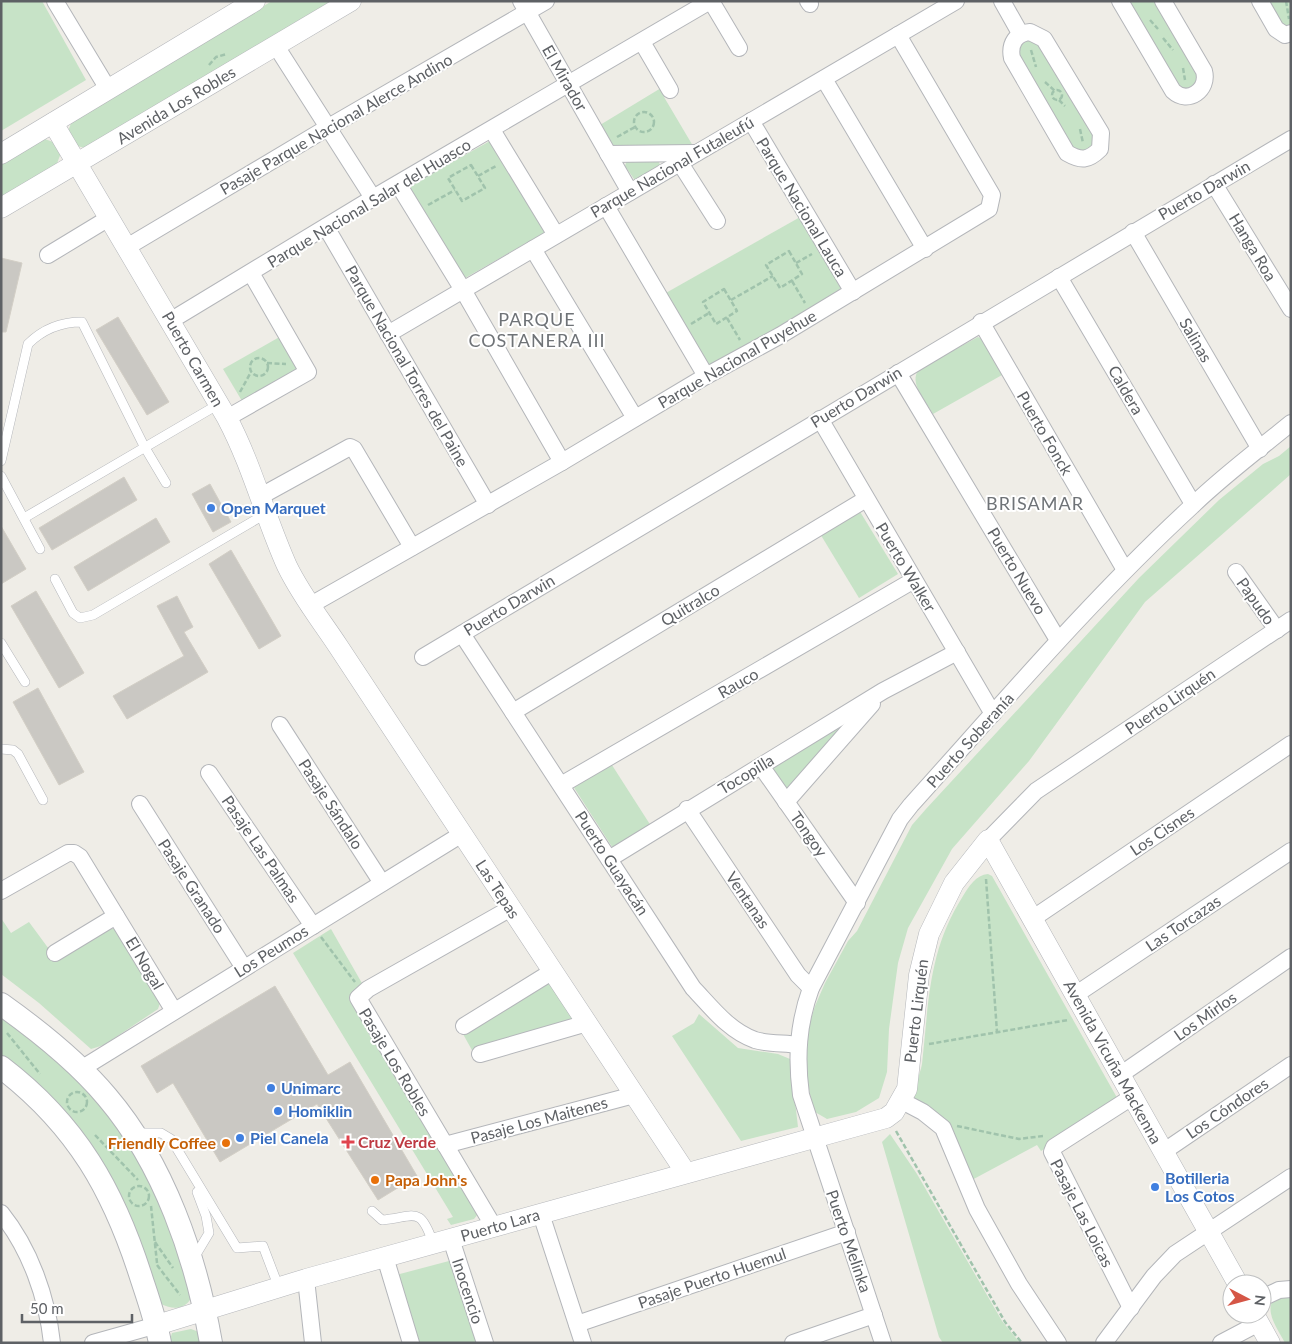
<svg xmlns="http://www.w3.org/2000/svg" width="1292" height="1344" font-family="Lato,sans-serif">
	<rect width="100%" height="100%" fill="#efede7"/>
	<g fill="#c7e3c7">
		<path d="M1,1H42L86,80L1,131Z"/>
		<path d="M272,1H331L85,148L77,146L68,131L72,121Z"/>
		<path d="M1126,1H1157L1200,74L1196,88L1179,90Z"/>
		<path d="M1265,1H1291V29L1283,28Z"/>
		<path d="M1034,38L1096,136C1095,151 1085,153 1072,150L1018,56L1019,45Z"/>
		<path d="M661,88L666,95L664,97L693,146L617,147L612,144L600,125Z"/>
		<path d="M42,138L53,142L61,153L56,166L1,198V163Z"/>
		<path d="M490,141L545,230L544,233L465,278L409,188L411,185Z"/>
		<path d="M627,160H658L660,165L639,179H634L625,166Z"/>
		<path d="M802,216L842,286L840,290L805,313L711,365L706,364L664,294Z"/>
		<path d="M283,335L300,368L242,401L223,369Z"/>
		<path d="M978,337L982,339L1002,375L933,414C926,401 908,383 919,369Z"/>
		<path d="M1291,446V474L1145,602L1029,761L952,849L908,928L898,963L889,1029L887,1072L879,1098L856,1112L827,1119L815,1112L811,1100L806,1071L808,1029L815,1006L825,983L848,941L857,931L912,825L926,809L1139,578L1219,500L1263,464L1279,456Z"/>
		<path d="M859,510L898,574L859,598L819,532Z"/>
		<path d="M862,710L788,791L772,770L773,766Z"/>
		<path d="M610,762L651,826L614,850L573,786Z"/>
		<path d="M988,874L992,876L1120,1103L1041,1151L1037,1145L970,1181L914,1097C914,1086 920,1075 922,1064C929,1002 928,951 963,896C969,886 976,875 988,874Z"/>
		<path d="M1,918L11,933L29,922L57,960L106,929H115L160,1003L158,1009L104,1045L91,1049L39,1003L1,974Z"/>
		<path d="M331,929L363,985L350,995L349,999L476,1208L478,1214L474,1219L451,1225L447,1219L453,1217L293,953Z"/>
		<path d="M548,981L575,1020L473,1052L463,1034Z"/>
		<path d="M699,1014L738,1048L778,1054L790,1059L798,1127L741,1141L672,1036L694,1023Z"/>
		<path d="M1,1015L86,1083L116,1122L161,1201L192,1296C186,1310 173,1310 161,1304L138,1238L1,1058Z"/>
		<path d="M890,1134L917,1174L1002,1321L1020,1343H943L939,1337L882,1142Z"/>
		<path d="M449,1261L453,1264L478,1343H415L396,1275Z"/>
		<path d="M1275,1297H1291V1343H1285C1278,1329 1263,1311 1275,1297Z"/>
		<path d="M191,1329L199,1332L203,1343H169L172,1333Z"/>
	</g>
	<g fill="#cac8c3" stroke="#d3cfc6">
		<path d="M1,258L22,263L6,332H1Z"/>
		<path d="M118,317L169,402L147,415L96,330Z"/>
		<path d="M124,477L137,500L52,550L39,528Z"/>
		<path d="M210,484L231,522L213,532L192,494Z"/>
		<path d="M156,518L170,542L88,591L74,567Z"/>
		<path d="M1,526L26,569L1,584Z"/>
		<path d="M231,550L281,636L259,649L209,564Z"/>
		<path d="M36,591L84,673L59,688L11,606Z"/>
		<path d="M177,596L193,627L184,632L208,672L127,719L113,696L184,656L157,606Z"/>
		<path d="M38,688L84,772L59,785L13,702Z"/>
		<path d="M275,986L328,1075L350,1062L417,1176L378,1200L317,1104L220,1162L173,1083L157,1093L141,1066Z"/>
	</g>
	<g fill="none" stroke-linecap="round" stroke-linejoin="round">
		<defs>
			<g id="service">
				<path d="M1,461L28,344C43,329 62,322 82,322L144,446L166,483"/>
				<path d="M1,476L40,549"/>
				<path d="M24,518L219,404"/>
				<path d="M55,579L73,613L80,618L93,615L267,513"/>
				<path d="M1,643L25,682"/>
				<path d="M1,749L13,750L18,754L43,800"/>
				<path d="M135,1133H161L171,1139L237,1248L263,1246L279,1288"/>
				<path d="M372,1211L382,1220C415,1217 420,1205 433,1243"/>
				<path d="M194,1258L209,1233L206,1216L197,1192"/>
			</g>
			<g id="minor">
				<path d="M55,1L108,89"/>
				<path d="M521,1L630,192"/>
				<path d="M711,1L739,48"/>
				<path d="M808,1L810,4"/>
				<path d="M1002,1L1020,33"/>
				<path d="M1120,1L1173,91C1188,105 1209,90 1204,71L1163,1"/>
				<path d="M1260,1L1276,29L1285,35L1291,33"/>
				<path d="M1030,32L1044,39L1101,133L1100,149C1088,161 1081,161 1067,153L1012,58C1009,44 1016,33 1030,32Z"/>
				<path d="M642,42L670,90"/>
				<path d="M276,46L373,198"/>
				<path d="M824,79L925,249"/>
				<path d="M751,121L853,292"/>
				<path d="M492,130L556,235"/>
				<path d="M608,154L696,153"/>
				<path d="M680,163L717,221"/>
				<path d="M398,184L463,290L562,462"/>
				<path d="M1214,184L1291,309"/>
				<path d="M606,206L706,376"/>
				<path d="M326,227L488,505"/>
				<path d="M1133,232L1260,449"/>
				<path d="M127,247L327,128L546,1"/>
				<path d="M533,249L635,418"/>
				<path d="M48,255L109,218"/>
				<path d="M1059,277L1193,504"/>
				<path d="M170,321L373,198L710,1"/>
				<path d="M981,322L1125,570"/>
				<path d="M388,334L956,1"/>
				<path d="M898,373L1058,640"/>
				<path d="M227,418L308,372L251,273"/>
				<path d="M820,419L993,714"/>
				<path d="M261,496L350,447L354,449L412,547"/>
				<path d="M1236,572L1277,630"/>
				<path d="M309,606L562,462L706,376L781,335L989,209L992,195L898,35"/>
				<path d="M462,634L693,988C711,1007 729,1031 755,1040C768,1044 784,1043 798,1045"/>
				<path d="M423,657L1291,139"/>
				<path d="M513,712L866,499"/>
				<path d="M280,725L382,883"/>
				<path d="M761,766L857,903"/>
				<path d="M209,773L313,926"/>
				<path d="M561,785L914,580"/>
				<path d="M786,802L872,704"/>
				<path d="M140,804L244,968"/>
				<path d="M687,809L798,975L811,988"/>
				<path d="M988,840L1036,791L1291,620"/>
				<path d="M609,859L883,691L957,652"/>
				<path d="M1,891L68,853H74L80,857L174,1011"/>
				<path d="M1032,919L1291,744"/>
				<path d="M55,953L116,916"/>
				<path d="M1075,995L1291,851"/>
				<path d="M464,1026L553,971"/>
				<path d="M480,1054L587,1023"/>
				<path d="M81,1069L462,834"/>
				<path d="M1120,1075L1291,957"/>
				<path d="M902,1101L923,1112L943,1128L977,1209L1019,1284L1058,1343"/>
				<path d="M445,1145L634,1095"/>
				<path d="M1163,1152L1291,1065"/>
				<path d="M1,1213C30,1249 47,1297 52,1343"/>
				<path d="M541,1214L583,1343"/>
				<path d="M494,1227L358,998L368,989L511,908"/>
				<path d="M451,1239L485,1343"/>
				<path d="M385,1257L411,1343"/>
				<path d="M306,1279L313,1343"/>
				<path d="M1262,1298L1279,1290L1291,1289"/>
				<path d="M1131,1308L1052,1152L1054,1147L1132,1097"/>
				<path d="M577,1324L847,1232"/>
				<path d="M93,1343L157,1325"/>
				<path d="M793,1343L874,1315"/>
				<path d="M883,1343L801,1095C796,1057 798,1024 811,988L900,819L911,805C1003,703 1091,599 1192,506C1223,476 1258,450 1291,423"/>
				<path d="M1104,1343L1154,1276L1175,1254L1291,1177"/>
				<path d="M1221,1343L1259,1323"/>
			</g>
			<g id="tertiary">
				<path d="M53,123L227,418C252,465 265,517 287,566C301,595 320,619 338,646L686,1173"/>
				<path d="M1,154L255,1"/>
				<path d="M1,208L351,1"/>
				<path d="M1254,1314L1270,1343"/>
				<path d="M157,1325L306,1279L886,1118L894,1112L907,1089L919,975L929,934L954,883L988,840L1238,1284"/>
			</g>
			<g id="secondary">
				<path d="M1,1004C39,1031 77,1061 107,1097C164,1164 196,1257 211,1343"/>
				<path d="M1,1067C77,1125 114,1191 142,1280C149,1301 156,1321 160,1343"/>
			</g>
		</defs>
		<use href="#service" stroke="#b4b6ba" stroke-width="10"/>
		<use href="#minor" stroke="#b4b6ba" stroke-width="18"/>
		<use href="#tertiary" stroke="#b4b6ba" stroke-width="21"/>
		<use href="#secondary" stroke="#b3b5b9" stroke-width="24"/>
		<g stroke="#a0c3ac" stroke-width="2.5" stroke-dasharray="5 2.5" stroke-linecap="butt">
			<path d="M1286,1L1289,19"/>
			<path d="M1150,20L1158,29"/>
			<path d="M1163,38L1173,50"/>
			<path d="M1031,50L1036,67"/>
			<path d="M209,65L216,57L227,54"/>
			<path d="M1183,68L1185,80"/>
			<path d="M1045,82L1055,91"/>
			<circle cx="1057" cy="95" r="5"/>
			<path d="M1059,100L1065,106"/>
			<circle cx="644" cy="122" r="10"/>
			<path d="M1080,129L1083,143"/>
			<path d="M617,137L635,127"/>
			<path d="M471,165L485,188L462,201L448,178Z"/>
			<path d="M478,176L496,166"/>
			<path d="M428,205L455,190"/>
			<path d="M789,251L802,274L780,288L766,265Z"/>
			<path d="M796,263L812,254"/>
			<path d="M792,281L805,303"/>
			<path d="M724,289L737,311L716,324L703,302Z"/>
			<path d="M731,300L773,276"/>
			<path d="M727,318L740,340"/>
			<path d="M691,324L709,313"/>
			<circle cx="259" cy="367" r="9"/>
			<path d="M267,363L286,364"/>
			<path d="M240,392L251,372"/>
			<path d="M986,879L997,1032"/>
			<path d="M321,937L355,982"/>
			<path d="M7,1033L40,1074"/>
			<path d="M929,1044L1068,1020"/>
			<circle cx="77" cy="1102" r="10"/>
			<path d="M957,1126L1019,1139L1043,1136"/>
			<path d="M896,1131L1005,1322L1022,1343"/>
			<path d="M95,1135L138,1180"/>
			<circle cx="139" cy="1196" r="10"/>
			<path d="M151,1206L157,1263"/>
			<path d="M155,1242L173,1268"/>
			<path d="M157,1265L180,1295"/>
		</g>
		<use href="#service" stroke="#fff" stroke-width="9"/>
		<use href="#minor" stroke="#fff" stroke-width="16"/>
		<use href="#tertiary" stroke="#fff" stroke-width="20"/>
		<use href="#secondary" stroke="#fff" stroke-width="22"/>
	</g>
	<g fill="#3f7fe0" stroke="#fff" stroke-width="2">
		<circle cx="211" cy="508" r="5"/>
		<circle cx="271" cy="1088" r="5"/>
		<circle cx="278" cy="1111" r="5"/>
		<circle cx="240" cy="1138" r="5"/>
		<circle cx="1155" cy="1187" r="5"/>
	</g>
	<path fill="#e0444e" stroke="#fff" stroke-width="2" d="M345.5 1134.5h5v5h5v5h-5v5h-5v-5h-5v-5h5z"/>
	<g fill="#e8710a" stroke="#fff" stroke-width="2">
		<circle cx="226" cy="1143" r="5"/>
		<circle cx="375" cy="1180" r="5"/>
	</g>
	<g text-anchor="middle" stroke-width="4" stroke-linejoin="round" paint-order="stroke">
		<g font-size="16" fill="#5e6165" stroke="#fff">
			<text transform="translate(565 78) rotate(60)" y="6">El Mirador</text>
			<text transform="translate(176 105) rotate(-31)" y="6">Avenida Los Robles</text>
			<text transform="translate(336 124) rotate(-30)" y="6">Pasaje Parque Nacional Alerce Andino</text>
			<text transform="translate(672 167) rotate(-30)" y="6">Parque Nacional Futaleufú</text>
			<text transform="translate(1204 190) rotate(-30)" y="6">Puerto Darwin</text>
			<text transform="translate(369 203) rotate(-31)" y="6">Parque Nacional Salar del Huasco</text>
			<text transform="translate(802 207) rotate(59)" y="6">Parque Nacional Lauca</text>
			<text transform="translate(1253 247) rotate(59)" y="6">Hanga Roa</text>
			<text transform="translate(1196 340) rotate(60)" y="6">Salinas</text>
			<text transform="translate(193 359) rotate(60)" y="6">Puerto Carmen</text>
			<text transform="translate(737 359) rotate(-30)" y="6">Parque Nacional Puyehue</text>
			<text transform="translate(407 366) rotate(60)" y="6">Parque Nacional Torres del Paine</text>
			<text transform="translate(1126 390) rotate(60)" y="6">Caldera</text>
			<text transform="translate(856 397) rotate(-31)" y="6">Puerto Darwin</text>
			<text transform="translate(1045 433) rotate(60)" y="6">Puerto Fonck</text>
			<text transform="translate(906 567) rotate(59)" y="6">Puerto Walker</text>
			<text transform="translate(1017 571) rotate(59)" y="6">Puerto Nuevo</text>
			<text transform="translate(1256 601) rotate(55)" y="6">Papudo</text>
			<text transform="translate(509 605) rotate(-31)" y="6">Puerto Darwin</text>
			<text transform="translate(690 605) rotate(-31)" y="6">Quitralco</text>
			<text transform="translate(738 683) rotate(-30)" y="6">Rauco</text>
			<text transform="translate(1170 701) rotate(-34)" y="6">Puerto Lirquén</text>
			<text transform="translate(970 740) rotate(-48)" y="6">Puerto Soberanía</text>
			<text transform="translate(746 774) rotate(-31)" y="6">Tocopilla</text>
			<text transform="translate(331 804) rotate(57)" y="6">Pasaje Sándalo</text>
			<text transform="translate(1162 831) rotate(-34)" y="6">Los Cisnes</text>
			<text transform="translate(809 834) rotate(55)" y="6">Tongoy</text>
			<text transform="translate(261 849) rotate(56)" y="6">Pasaje Las Palmas</text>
			<text transform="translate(612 863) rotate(57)" y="6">Puerto Guayacán</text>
			<text transform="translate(192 886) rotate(57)" y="6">Pasaje Granado</text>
			<text transform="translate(498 889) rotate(57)" y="6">Las Tepas</text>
			<text transform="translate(748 900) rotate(56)" y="6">Ventanas</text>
			<text transform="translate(1183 923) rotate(-34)" y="6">Las Torcazas</text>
			<text transform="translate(271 951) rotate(-32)" y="6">Los Peumos</text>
			<text transform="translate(145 963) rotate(59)" y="6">El Nogal</text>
			<text transform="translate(916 1011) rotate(-83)" y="6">Puerto Lirquén</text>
			<text transform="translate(1205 1016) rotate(-35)" y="6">Los Mirlos</text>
			<text transform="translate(395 1062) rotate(59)" y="6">Pasaje Los Robles</text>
			<text transform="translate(1113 1062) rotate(61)" y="6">Avenida Vicuña Mackenna</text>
			<text transform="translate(1227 1108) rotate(-34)" y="6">Los Cóndores</text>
			<text transform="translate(539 1120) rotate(-15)" y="6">Pasaje Los Maitenes</text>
			<text transform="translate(1082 1213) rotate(63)" y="6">Pasaje Las Loicas</text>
			<text transform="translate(500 1225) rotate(-16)" y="6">Puerto Lara</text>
			<text transform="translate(849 1241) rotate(71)" y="6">Puerto Melinka</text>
			<text transform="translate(712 1278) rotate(-19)" y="6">Pasaje Puerto Huemul</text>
			<text transform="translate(468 1291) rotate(72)" y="6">Inocencio</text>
		</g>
		<g font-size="16" font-weight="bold" fill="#366cbe" stroke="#fff" text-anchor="start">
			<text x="221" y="514">Open Marquet</text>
			<text x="281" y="1094">Unimarc</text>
			<text x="288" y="1117">Homiklin</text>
			<text x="250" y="1144">Piel Canela</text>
			<text x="1165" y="1184">Botilleria<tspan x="1165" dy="18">Los Cotos</tspan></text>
		</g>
		<g font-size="16" font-weight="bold" fill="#be3a42" stroke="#fff" text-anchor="start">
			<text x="358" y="1148">Cruz Verde</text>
		</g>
		<g font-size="16" font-weight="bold" fill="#c56008" stroke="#fff" text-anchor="end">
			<text x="216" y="1149">Friendly Coffee</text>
			<text x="385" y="1186" text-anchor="start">Papa John's</text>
		</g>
		<g font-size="18" letter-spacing="1" fill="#6f7377" stroke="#fff">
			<text x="537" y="326">PARQUE<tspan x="537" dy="21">COSTANERA III</tspan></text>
			<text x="1035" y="510">BRISAMAR</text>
		</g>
	</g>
	<rect width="1292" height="1344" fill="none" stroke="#5e6165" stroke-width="5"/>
	<g transform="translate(1247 1299) rotate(96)"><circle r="24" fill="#ffffff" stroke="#bfc0c1"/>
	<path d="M0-4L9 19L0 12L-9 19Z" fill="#d55646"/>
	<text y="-8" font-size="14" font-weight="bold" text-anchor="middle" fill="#5e6165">N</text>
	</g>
	<path d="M22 1314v8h110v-8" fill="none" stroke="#5e6165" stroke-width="2.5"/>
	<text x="30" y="1314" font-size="15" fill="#5e6165" stroke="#ffffff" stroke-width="4" paint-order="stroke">50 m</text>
</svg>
